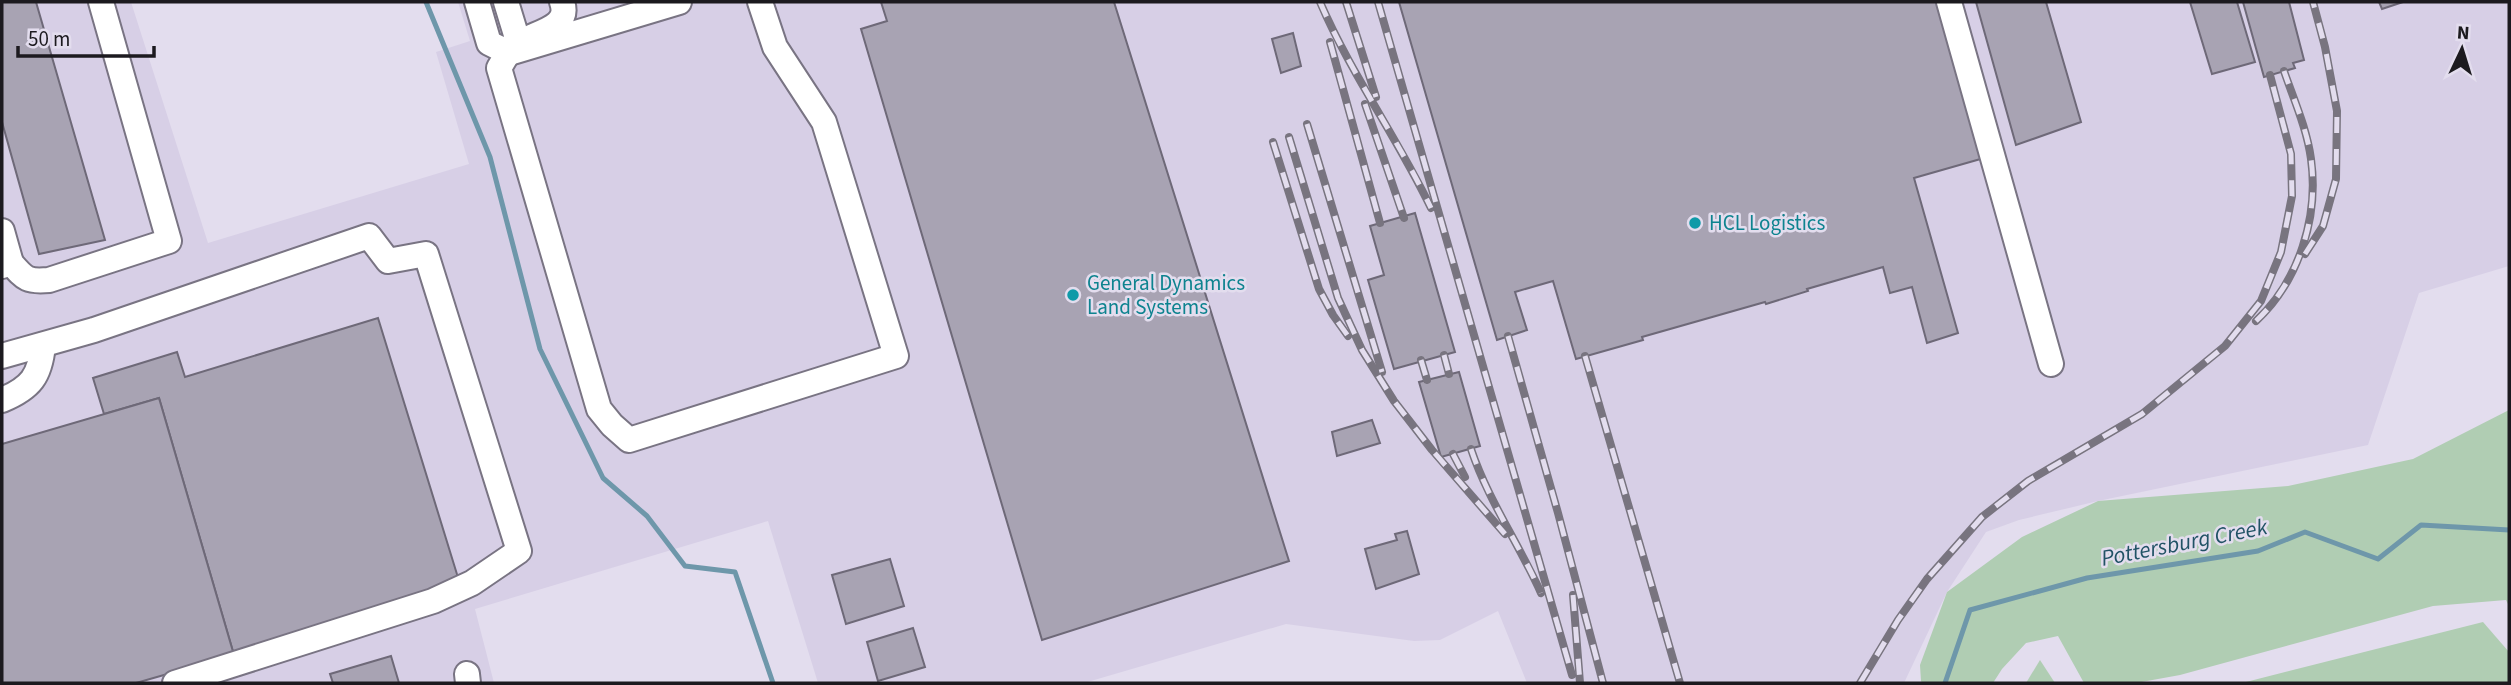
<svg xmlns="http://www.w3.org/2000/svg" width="2511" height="685" font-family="'Source Sans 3',sans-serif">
	<rect width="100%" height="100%" fill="#e3ddee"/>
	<path fill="#d7cfe6" d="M2,2H131L208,243L469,164L436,52L470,41L458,2H2509V266L2419,293L2368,445L2098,501L2019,520L1986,532L1947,592L1904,683H1527L1498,611L1440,640L1414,641L1286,624L1084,683H818L768,521L475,609L494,683H2Z"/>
	<g fill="#b0cdb3">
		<path d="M2509,410V606L2506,600L2433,606L2180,675L2136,683H2084L2058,636L2026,643L2002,669L1993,683H1922L1921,681L1920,665L1947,592L2022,537L2098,501L2288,486L2413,459Z"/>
		<path d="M2483,622L2509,652V683H2242Z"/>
		<path d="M2040,660L2055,683H2026Z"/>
	</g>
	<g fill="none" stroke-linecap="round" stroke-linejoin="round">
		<g stroke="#6e97aa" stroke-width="5">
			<path d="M426,2L490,157L540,349L603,478L647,516L685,566L735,572L773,683"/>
			<path d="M1945,683L1970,610L2087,578L2258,551L2305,532L2378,559L2421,525L2509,530"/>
		</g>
	</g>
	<g fill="#a8a3b3" stroke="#6e6978" stroke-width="2">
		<path d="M2,2H36L105,240L39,254L2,122Z"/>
		<path d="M881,2H1114L1289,561L1042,640L861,29L887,21Z"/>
		<path d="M1399,2H1944L1984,158L1914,178L1958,333L1927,343L1912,287L1890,293L1883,267L1807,289L1808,291L1766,304L1765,302L1642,337L1643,340L1576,359L1553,281L1515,292L1527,330L1497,340Z"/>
		<path d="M1976,2H2046L2081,122L2016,145Z"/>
		<path d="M2190,2H2237L2255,62L2212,74Z"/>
		<path d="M2243,2H2289L2304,60L2293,63L2295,68L2264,77Z"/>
		<path d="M2379,2H2403L2382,9Z"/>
		<path d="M1293,33L1301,66L1281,73L1272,39Z"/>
		<path d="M1415,213L1455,352L1394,369L1368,280L1384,275L1370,226Z"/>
		<path d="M378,318L460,584L234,655L159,398L104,414L93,378L177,352L185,377Z"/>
		<path d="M1459,372L1480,446L1441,457L1419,382Z"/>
		<path d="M159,398L234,655L136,683H2V444Z"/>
		<path d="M1372,420L1380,443L1337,456L1332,432Z"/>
		<path d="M1407,531L1419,574L1376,589L1365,549L1397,540L1395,534Z"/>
		<path d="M890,559L904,606L846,624L832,575Z"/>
		<path d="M913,628L925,667L878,681L867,642Z"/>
		<path d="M391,656L399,683H333L330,674Z"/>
	</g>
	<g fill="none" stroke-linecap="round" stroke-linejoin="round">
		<defs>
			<g id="minor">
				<path d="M477,2L489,43L509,53L679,2"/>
				<path d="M506,2L517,38L499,68L599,409L612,425L629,440L896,356L824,122L775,47L760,2"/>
				<path d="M1949,2L2051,364"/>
				<path d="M533,36C550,29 569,22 562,2"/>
				<path d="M2,231L11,263L2,266"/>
				<path d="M11,263C25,279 27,282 49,280L169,241L101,2"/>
				<path d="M2,356L94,330L369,236L388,261L426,254L519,551L472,583L433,601L175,683"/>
				<path d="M2,400C31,388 40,376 43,345"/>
				<path d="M467,674L468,683"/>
			</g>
		</defs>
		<use href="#minor" stroke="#797483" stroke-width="28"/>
		<use href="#minor" stroke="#fff" stroke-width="24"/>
		<defs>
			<g id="rail">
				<path d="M1320,2C1351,74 1397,137 1431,208"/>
				<path d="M1346,2L1376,97"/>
				<path d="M1378,2L1572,675"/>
				<path d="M1330,42L1380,223"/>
				<path d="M1365,104L1404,218"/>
				<path d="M1307,124L1382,372"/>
				<path d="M1289,137L1338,298L1362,350L1394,401L1432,450L1505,534"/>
				<path d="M1273,142L1319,289L1333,315L1348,336"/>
				<path d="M2305,254L2323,226L2336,179L2337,111L2325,47L2313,2"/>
				<path d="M2256,321C2299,281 2319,217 2311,159C2307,129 2294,100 2284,71"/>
				<path d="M1508,336L1558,513L1603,683"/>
				<path d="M1444,355L1449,374"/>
				<path d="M1585,356L1680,683"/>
				<path d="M1421,360L1427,380"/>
				<path d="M1471,449C1488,500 1519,544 1541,593"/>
				<path d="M1453,454L1465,477"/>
				<path d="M1573,595L1580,683"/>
				<path d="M1860,683L1898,620L1927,579L1982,517L2028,481L2142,414L2225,346L2261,301L2281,252L2292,196L2291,154L2270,75"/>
			</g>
		</defs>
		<use href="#rail" stroke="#78747f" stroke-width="8"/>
		<use href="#rail" stroke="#e3ddee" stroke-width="5" stroke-dasharray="16" stroke-linecap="butt"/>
	</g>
	<g fill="#0f9aa8" stroke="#e3ddee" stroke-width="2.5">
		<circle cx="1695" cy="223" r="7"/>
		<circle cx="1073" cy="295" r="7"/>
	</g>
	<g text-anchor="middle" stroke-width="5" stroke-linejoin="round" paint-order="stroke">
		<g font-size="21" fill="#0d838f" stroke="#e3ddee" text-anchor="start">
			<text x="1709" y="230">HCL Logistics</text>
			<text x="1087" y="290">General Dynamics<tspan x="1087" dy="24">Land Systems</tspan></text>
		</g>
		<g font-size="23" font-style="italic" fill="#215265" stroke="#e3ddee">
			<text transform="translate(2184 542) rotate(-11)" y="8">Pottersburg Creek</text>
		</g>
	</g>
	<rect width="2511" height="685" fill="none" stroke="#1c1a1f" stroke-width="7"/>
	<g transform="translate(2462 49) rotate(4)" stroke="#e3ddee" stroke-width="5" paint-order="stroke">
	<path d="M0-5L12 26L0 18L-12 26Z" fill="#1c1a1f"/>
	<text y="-10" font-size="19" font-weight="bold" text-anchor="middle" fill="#1c1a1f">N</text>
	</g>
	<path d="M18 46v10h136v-10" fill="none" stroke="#1c1a1f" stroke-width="3.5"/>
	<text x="28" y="46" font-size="21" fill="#1c1a1f" stroke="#e3ddee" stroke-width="5" paint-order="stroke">50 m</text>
</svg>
